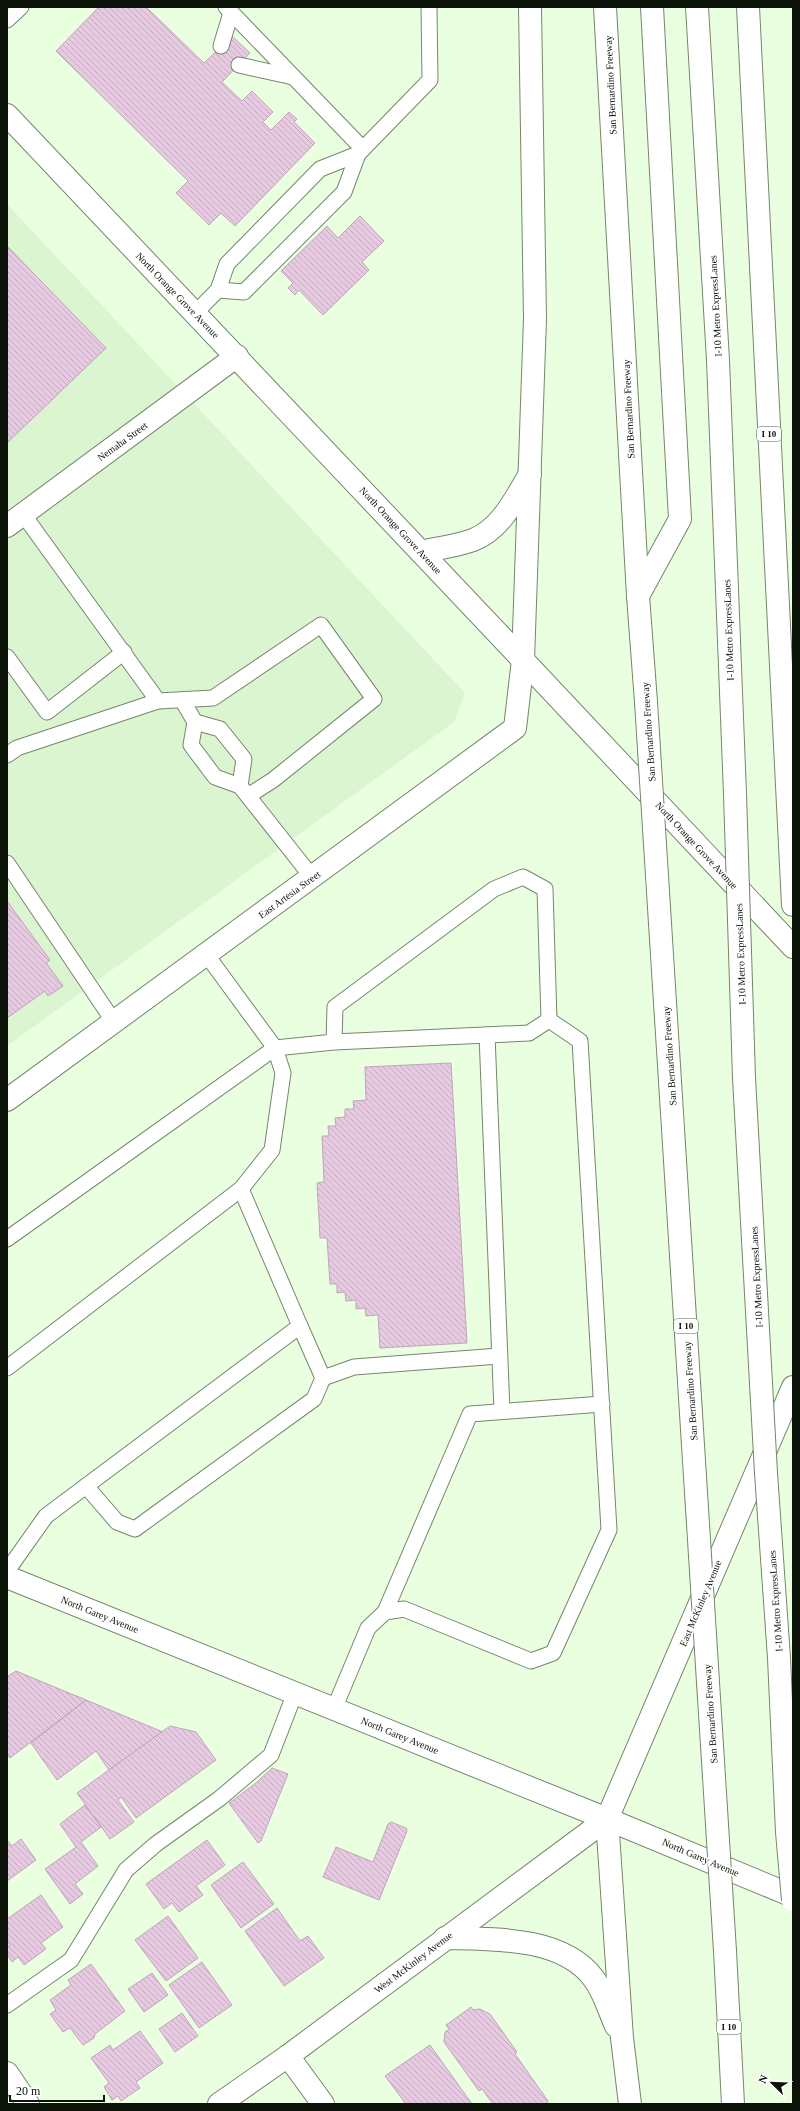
<svg xmlns="http://www.w3.org/2000/svg" width="800" height="2111" font-family="Georgia,serif">
	<defs>
		<pattern id="building-back-hatch" width="6" height="6" patternUnits="userSpaceOnUse"><rect width="6" height="6" fill="#e7c9e1"/><path d="M-1 5l2 2M0 0l6 6M5-1l2 2" fill="none" stroke="#c5acc0"/></pattern>
	</defs>
	<rect width="100%" height="100%" fill="#e9ffe0"/>
	<path fill="#daf5d0" d="M7,204L465,693L454,722L7,1046Z"/>
	<g fill="url(#building-back-hatch)" stroke="#c1a4bb">
		<path d="M99,7H146L204,63L232,36L250,53L222,82L242,101L252,91L273,112L263,122L271,130L289,112L297,119L294,122L315,143L235,226L221,213L209,225L176,193L188,181L56,51Z"/>
		<path d="M360,216L384,241L362,262L369,270L323,315L299,290L295,295L288,288L293,283L281,271L327,226L338,238Z"/>
		<path d="M7,246L106,348L7,443Z"/>
		<path d="M7,901L50,960L46,963L63,986L48,996L45,991L7,1018Z"/>
		<path d="M451,1063L467,1343L380,1348L378,1315L366,1316L365,1308L356,1309V1300L346,1301L345,1292L337,1293V1284H330L327,1238H320L317,1183L324,1182L322,1136H329L328,1126H336L335,1118L345,1117V1109H354L353,1101L366,1100L365,1067Z"/>
		<path d="M16,1671L86,1700L10,1758L7,1754V1677Z"/>
		<path d="M86,1700L163,1732L109,1770L96,1751L57,1780L31,1743Z"/>
		<path d="M170,1726L196,1732L216,1760L136,1818L121,1797L118,1800L134,1822L110,1839L77,1793Z"/>
		<path d="M272,1768L288,1774L261,1841L258,1843L229,1803L256,1783Z"/>
		<path d="M85,1805L101,1827L81,1842L98,1866L75,1884L83,1894L70,1904L45,1869L76,1847L60,1824Z"/>
		<path d="M391,1822L406,1828L407,1831L379,1900L323,1877L336,1847L373,1862L388,1824Z"/>
		<path d="M21,1839L36,1860L7,1881V1840L12,1846Z"/>
		<path d="M207,1840L225,1865L196,1886L203,1895L179,1912L172,1903L164,1909L146,1884Z"/>
		<path d="M243,1862L274,1904L241,1928L211,1885Z"/>
		<path d="M41,1895L63,1927L41,1943L46,1949L24,1965L18,1957L12,1962L7,1954V1947L10,1945L7,1941V1919Z"/>
		<path d="M277,1908L300,1941L308,1936L324,1958L284,1986L245,1931Z"/>
		<path d="M168,1916L198,1958L166,1981L135,1940Z"/>
		<path d="M202,1962L232,2005L199,2028L169,1985Z"/>
		<path d="M91,1964L125,2011L95,2034L94,2038L83,2045L70,2028L63,2032L50,2014L56,2010L50,2000L71,1985L68,1980Z"/>
		<path d="M152,1973L168,1995L144,2012L128,1989Z"/>
		<path d="M471,2007L473,2010L480,2009L490,2014L517,2052L515,2054L548,2101L547,2102L548,2104H493L482,2089L479,2091L444,2042L445,2032L449,2029L446,2025Z"/>
		<path d="M182,2013L198,2036L175,2052L159,2029Z"/>
		<path d="M140,2031L163,2063L136,2082L140,2088L121,2101L118,2096L112,2100L104,2087L109,2083L91,2058L110,2045L113,2050Z"/>
		<path d="M430,2045L472,2104H406L385,2076Z"/>
	</g>
	<g fill="none" stroke-linecap="round" stroke-linejoin="round">
		<defs>
			<g id="service">
				<path d="M226,7L363,149"/>
				<path d="M7,20L21,7"/>
				<path d="M221,46L231,13"/>
				<path d="M239,65L293,77"/>
				<path d="M218,290L244,292L344,192L358,154"/>
				<path d="M195,313L218,290L227,264L320,169L358,154L430,80L429,7"/>
				<path d="M23,514L158,701"/>
				<path d="M7,657L47,712L124,652"/>
				<path d="M182,700L195,722L191,745L215,777L240,786L312,877"/>
				<path d="M195,722L220,729L244,759L240,786"/>
				<path d="M7,755L17,748L158,701L213,698L321,625L374,699L273,780L248,796"/>
				<path d="M7,863L114,1022"/>
				<path d="M487,1035L502,1411"/>
				<path d="M7,1239L275,1048L334,1042L529,1033L549,1020L545,889L523,877L494,889L335,1007L334,1042"/>
				<path d="M7,1368L241,1189L272,1150L283,1073L275,1048L206,954"/>
				<path d="M323,1378L354,1367L499,1356"/>
				<path d="M86,1486L117,1522L135,1529L314,1399L323,1378L300,1326"/>
				<path d="M7,1571L46,1516L300,1326L241,1189"/>
				<path d="M385,1612L470,1414L602,1404"/>
				<path d="M334,1709L368,1628L385,1612L404,1609L531,1661L553,1653L609,1530L580,1041L549,1020"/>
				<path d="M7,2005L71,1960L126,1870L156,1844L219,1799L271,1755L295,1693"/>
			</g>
			<g id="minor">
				<path d="M7,526L237,356"/>
				<path d="M7,1100L515,728L523,660"/>
				<path d="M288,2056L323,2104"/>
				<path d="M7,2073L28,2104"/>
			</g>
			<g id="secondary">
				<path d="M7,115L523,660"/>
				<path d="M219,2104L288,2056L607,1819"/>
			</g>
			<g id="primary">
				<path d="M523,660L793,947"/>
				<path d="M7,1577L607,1819L793,1896"/>
				<path d="M607,1819L793,1387"/>
			</g>
			<g id="motorway">
				<path d="M605,7L638,596L646,702"/>
				<path d="M697,7L718,360L735,794"/>
				<path d="M748,7L793,905"/>
				<path d="M421,552C438,548 457,546 473,540C501,529 515,499 530,474"/>
				<path d="M638,596L680,519L652,7"/>
				<path d="M523,660L535,319L530,7"/>
				<path d="M607,1819L622,2038L630,2104"/>
				<path d="M445,1938C491,1939 563,1936 594,1979C604,1992 609,2011 616,2026"/>
				<path d="M725,1951L733,2104"/>
			</g>
		</defs>
		<use href="#service" stroke="#74876c" stroke-width="17"/>
		<use href="#minor" stroke="#74876c" stroke-width="24"/>
		<use href="#secondary" stroke="#74876c" stroke-width="24"/>
		<use href="#primary" stroke="#74876c" stroke-width="24"/>
		<use href="#motorway" stroke="#74876c" stroke-width="24"/>
		<use href="#service" stroke="#fff" stroke-width="15"/>
		<use href="#minor" stroke="#fff" stroke-width="22"/>
		<use href="#secondary" stroke="#fff" stroke-width="22"/>
		<use href="#primary" stroke="#fff" stroke-width="22"/>
		<use href="#motorway" stroke="#fff" stroke-width="22"/>
		<defs>
			<g id="motorway-bridge">
				<path d="M646,702L725,1951"/>
				<path d="M735,794L744,1078L766,1473L779,1658L787,1832L793,1900"/>
			</g>
		</defs>
		<use href="#motorway-bridge" stroke="#74876c" stroke-width="24" stroke-linecap="butt"/>
		<use href="#motorway-bridge" stroke="#fff" stroke-width="22"/>
	</g>
	<g text-anchor="middle" stroke-width="3.5" stroke-linejoin="round" paint-order="stroke">
		<g fill="#fff" stroke="#545952" stroke-width="1">
			<rect x="757" y="427" width="24" height="14" rx="3"/>
			<rect x="674" y="1319" width="24" height="14" rx="3"/>
			<rect x="717" y="2020" width="24" height="14" rx="3"/>
		</g>
		<g font-size="9" font-weight="bold" fill="#0b1208">
			<text x="769" y="437">I 10</text>
			<text x="686" y="1329">I 10</text>
			<text x="729" y="2030">I 10</text>
		</g>
		<g font-size="10" fill="#0b1208" stroke="#fff">
			<text transform="translate(610 85) rotate(-93)" y="4">San Bernardino Freeway</text>
			<text transform="translate(178 295) rotate(46)" y="4">North Orange Grove Avenue</text>
			<text transform="translate(715 306) rotate(-93)" y="4">I-10 Metro ExpressLanes</text>
			<text transform="translate(628 409) rotate(-93)" y="4">San Bernardino Freeway</text>
			<text transform="translate(122 441) rotate(-36)" y="4">Nemaha Street</text>
			<text transform="translate(401 530) rotate(47)" y="4">North Orange Grove Avenue</text>
			<text transform="translate(728 630) rotate(-92)" y="4">I-10 Metro ExpressLanes</text>
			<text transform="translate(648 732) rotate(-94)" y="4">San Bernardino Freeway</text>
			<text transform="translate(697 845) rotate(47)" y="4">North Orange Grove Avenue</text>
			<text transform="translate(289 894) rotate(-36)" y="4">East Artesia Street</text>
			<text transform="translate(740 954) rotate(-92)" y="4">I-10 Metro ExpressLanes</text>
			<text transform="translate(669 1056) rotate(-94)" y="4">San Bernardino Freeway</text>
			<text transform="translate(756 1277) rotate(-93)" y="4">I-10 Metro ExpressLanes</text>
			<text transform="translate(690 1391) rotate(-94)" y="4">San Bernardino Freeway</text>
			<text transform="translate(775 1601) rotate(-94)" y="4">I-10 Metro ExpressLanes</text>
			<text transform="translate(700 1603) rotate(-67)" y="4">East McKinley Avenue</text>
			<text transform="translate(100 1614) rotate(22)" y="4">North Garey Avenue</text>
			<text transform="translate(710 1714) rotate(-94)" y="4">San Bernardino Freeway</text>
			<text transform="translate(400 1735) rotate(22)" y="4">North Garey Avenue</text>
			<text transform="translate(701 1857) rotate(23)" y="4">North Garey Avenue</text>
			<text transform="translate(413 1962) rotate(-37)" y="4">West McKinley Avenue</text>
		</g>
	</g>
	<rect width="800" height="2111" fill="none" stroke="#0b1208" stroke-width="16"/>
	<g transform="translate(772 2083) rotate(293)" stroke="#ffffff" stroke-width="3" paint-order="stroke">
	<path d="M0-3L7 15L0 10L-7 15Z" fill="#0b1208"/>
	<text y="-6" font-size="11" font-weight="bold" text-anchor="middle" fill="#0b1208">N</text>
	</g>
	<path d="M10 2095v6h94v-6" fill="none" stroke="#0b1208" stroke-width="2"/>
	<text x="16" y="2095" font-size="12" fill="#0b1208" stroke="#ffffff" stroke-width="3" paint-order="stroke">20 m</text>
</svg>
